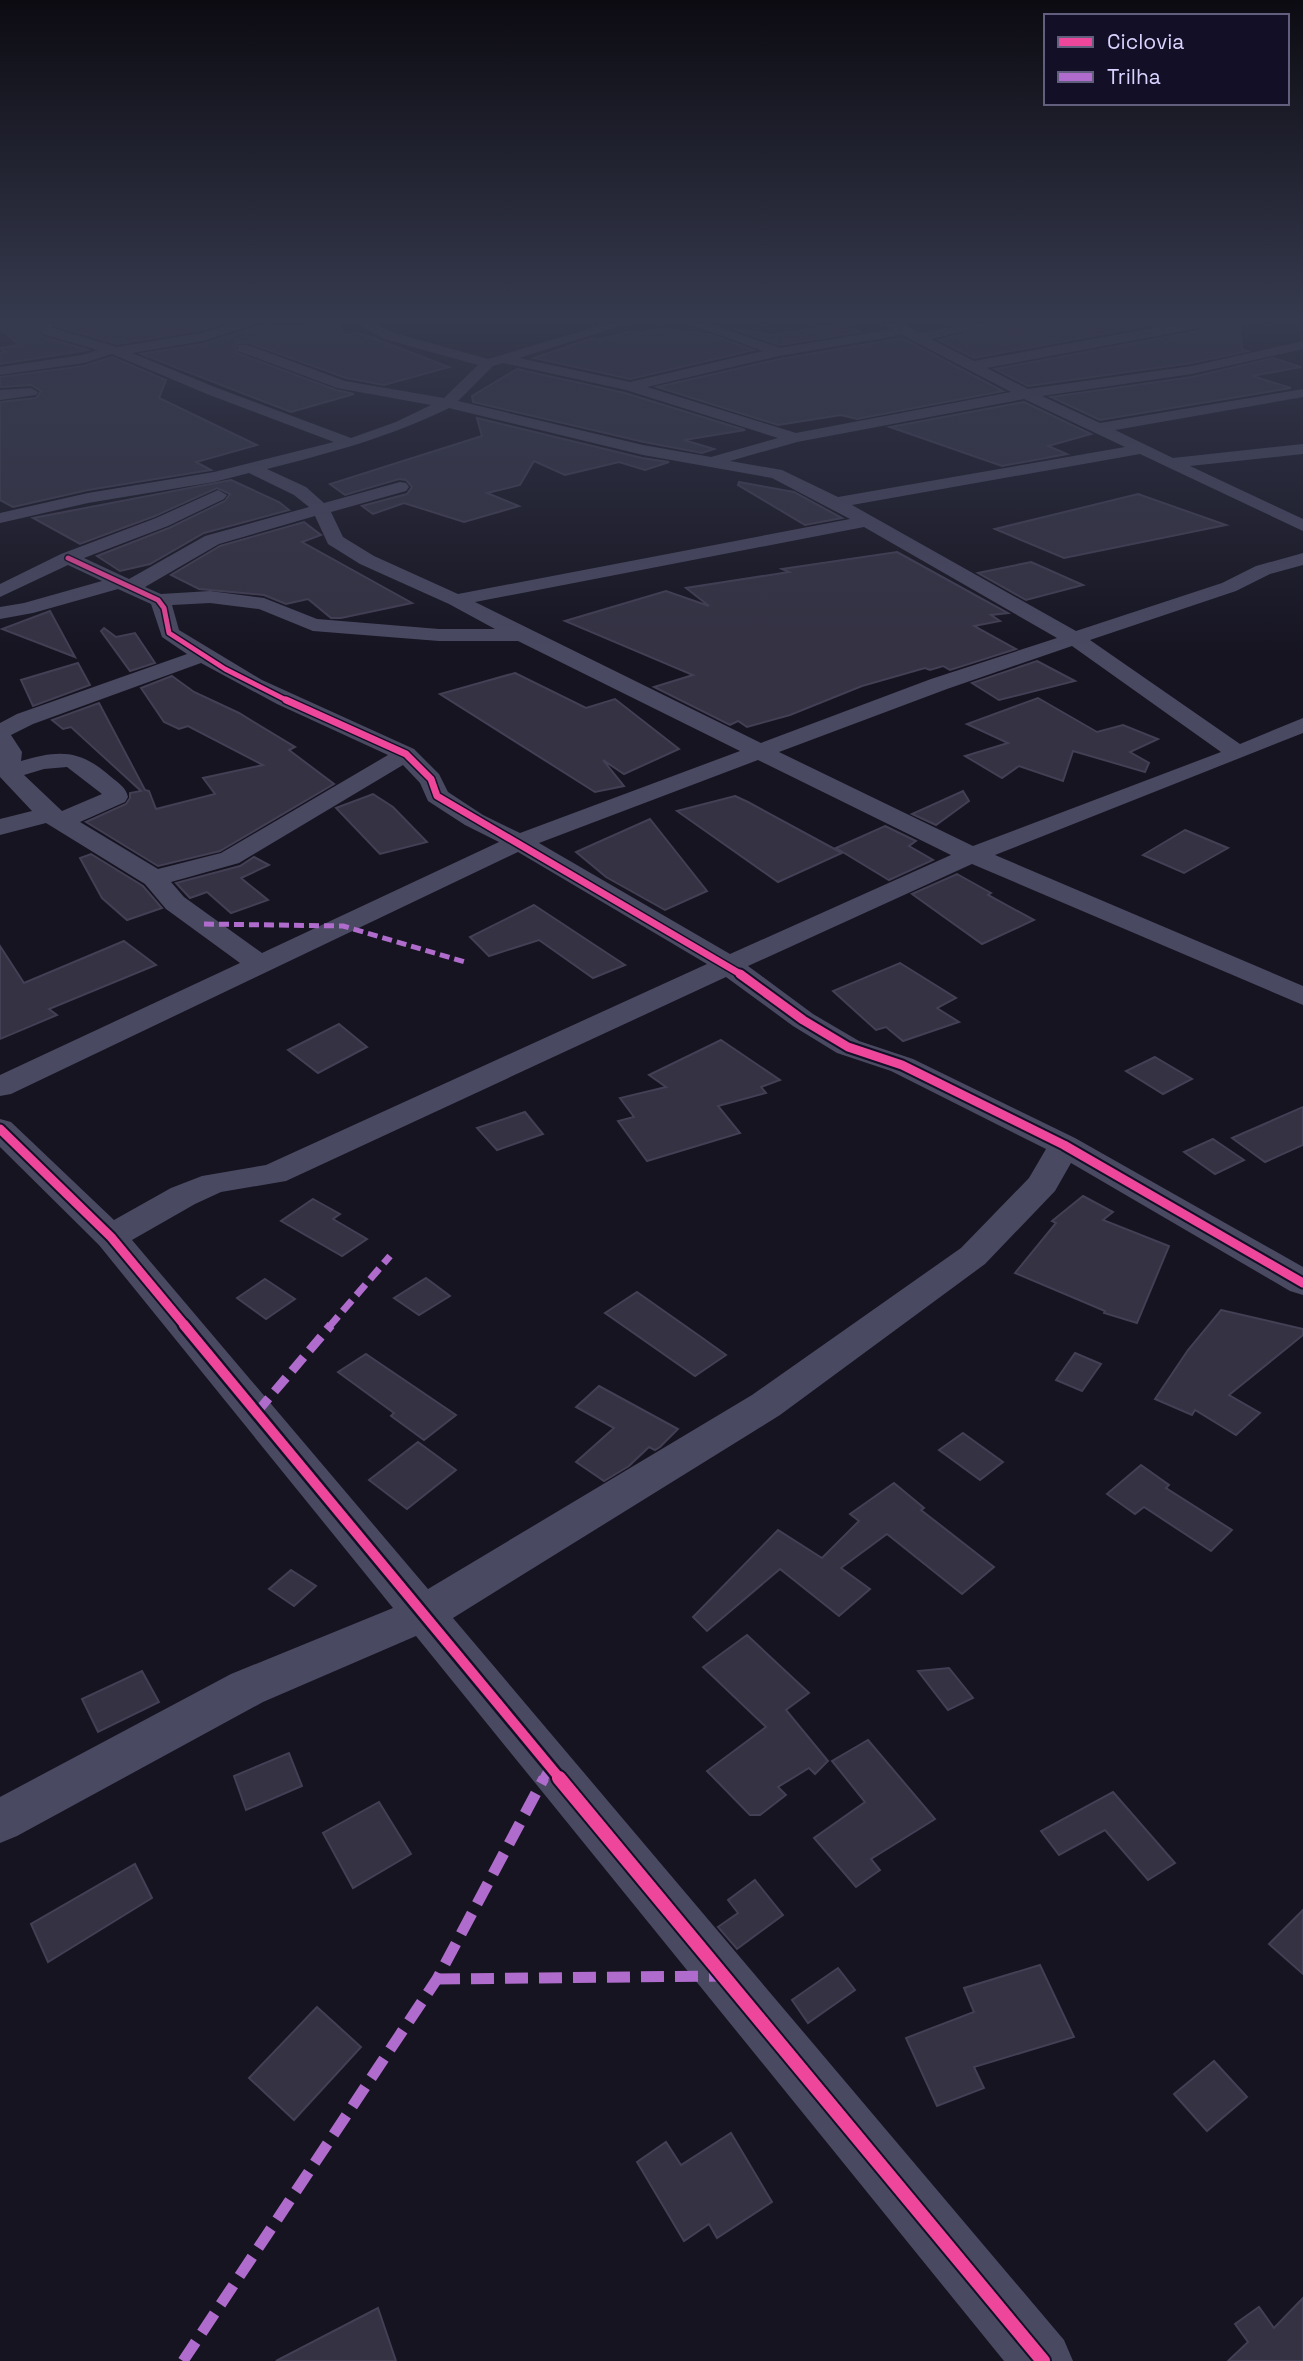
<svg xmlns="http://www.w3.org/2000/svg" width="1303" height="2361" font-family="'Space Grotesk',sans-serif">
	<rect width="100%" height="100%" fill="#161421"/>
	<g fill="#343243" stroke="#433f54" stroke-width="2">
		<path d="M0,323H36L42,337L89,350L0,364V353L5,352L0,348L19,345L0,328Z"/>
		<path d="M56,323H225L201,330L117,344L56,326Z"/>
		<path d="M335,323L345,335L356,333L371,337L449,367L384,385L346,378L249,343H236L237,353L336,390L354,394L291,412L141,354L203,344L266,324L276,328Z"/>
		<path d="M1002,323H1163L974,358L939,340Z"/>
		<path d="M1213,323H1240L1242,349L1248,351L1192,363L1028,386L995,369L1204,330Z"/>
		<path d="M841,324L860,332L780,345L733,329L772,335Z"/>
		<path d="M660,328L712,335L754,350L630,379L534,358L592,338L597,340L633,331L643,333Z"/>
		<path d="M902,338L1003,391L857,419L841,415L778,425L657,387L780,359Z"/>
		<path d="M112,357L166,380L159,398L257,445L196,462L211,470L88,490L13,507L0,500V402L36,398L41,391L31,385L0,387V377L84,366Z"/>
		<path d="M1273,358L1301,367L1252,376L1291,388L1100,420L1051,397L1192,377Z"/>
		<path d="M517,369L625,393L745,430L684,440L714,449L702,453L644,442L473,402L472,396Z"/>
		<path d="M1024,402L1091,434L1048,446L1067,454L1002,466L890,427Z"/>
		<path d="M477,418L642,458L669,462L645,470L619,462L565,475L534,461L520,485L487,493L519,506L464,522L404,503L373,514L362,506L407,494L412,487L406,480L399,479L345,495L330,484L482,436Z"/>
		<path d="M231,480L279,502L289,510L204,533L150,564L120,571L97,556L169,528L225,501L230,494L217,488L155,516L80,544L33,518Z"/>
		<path d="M739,482L794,492L842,518L805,525L738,485Z"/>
		<path d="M1138,494L1226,525L1064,558L995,529Z"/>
		<path d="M304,522L321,535L302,542L412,603L341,618H331L308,599L286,604L264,595L199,589L171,575L220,546Z"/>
		<path d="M897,552L1008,613L991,615L1000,621L974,626L1016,649L950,670L943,666L930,670L925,668L862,686L790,715L747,727L738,721L730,725L654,687L693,675L565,621L666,591L709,606L686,588L789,572L782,569Z"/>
		<path d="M1031,562L1083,585L1026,600L978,573Z"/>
		<path d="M50,611L75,657L2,629Z"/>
		<path d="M104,628L116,637L135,633L155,663L130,671L101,631Z"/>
		<path d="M1037,661L1075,681L999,700L972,683Z"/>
		<path d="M78,663L90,685L33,706L21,680Z"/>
		<path d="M515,673L586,708L615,699L679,749L624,774L603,760L624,786L595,792L440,694Z"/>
		<path d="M172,676L194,692L239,713L295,747L289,750L334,784L220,851L158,866L86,822L126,804L130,798V793L141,791L71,727L63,729L52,720L99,703L145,790L149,791L156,809L215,794L203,778L263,765L188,726L179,729L164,722L141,688Z"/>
		<path d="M1038,698L1097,732L1123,725L1158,739L1130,752L1149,763L1145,772L1073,751L1063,781L1019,766L1002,778L965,756L1008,743L967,724Z"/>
		<path d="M963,791L969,801L936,825L912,814Z"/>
		<path d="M373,794L393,807L427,842L380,854L336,808Z"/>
		<path d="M735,796L748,802L842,853L778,882L677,811Z"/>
		<path d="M650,819L707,891L665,910L606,877L576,852Z"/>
		<path d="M885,826L916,841L909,846L933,860L889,880L836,848Z"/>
		<path d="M1185,830L1228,848L1184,873L1143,855Z"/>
		<path d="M91,854L143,886L162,908L127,920L102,898L80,858Z"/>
		<path d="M254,857L269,865L241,878L268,900L231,913L207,892L190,898L176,883L240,866Z"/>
		<path d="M957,874L991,893L988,895L1034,920L982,944L912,894Z"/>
		<path d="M534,905L625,965L593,978L539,940L489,956L470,937Z"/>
		<path d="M124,941L156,965L49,1009L57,1015L0,1039V946L24,983Z"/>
		<path d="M900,963L956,998L937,1008L959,1022L903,1041L886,1027L876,1030L833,991Z"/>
		<path d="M339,1024L367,1047L318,1073L288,1050Z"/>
		<path d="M721,1040L780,1080L761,1087L766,1093L718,1106L740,1133L647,1161L618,1121L634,1117L620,1098L666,1087L649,1075Z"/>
		<path d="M1155,1057L1192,1079L1163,1094L1126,1071Z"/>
		<path d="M1303,1107V1145L1265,1162L1232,1138Z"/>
		<path d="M525,1112L543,1134L497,1150L477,1128Z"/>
		<path d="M1213,1139L1244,1160L1215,1174L1184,1152Z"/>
		<path d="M1083,1196L1113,1212L1103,1220L1169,1246L1137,1323L1104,1313L1105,1311L1015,1273L1056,1223L1052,1221Z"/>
		<path d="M313,1199L340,1214L333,1219L367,1239L342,1256L281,1221Z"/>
		<path d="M426,1278L450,1296L419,1315L394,1298Z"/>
		<path d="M265,1279L295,1299L266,1319L237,1298Z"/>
		<path d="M637,1292L701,1337L726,1355L695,1376L605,1313Z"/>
		<path d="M1221,1310L1303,1329V1335L1229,1395L1260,1413L1236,1435L1195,1410L1192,1415L1155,1399L1188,1350Z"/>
		<path d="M1075,1353L1101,1364L1082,1391L1056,1380Z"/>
		<path d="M366,1354L456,1415L424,1440L391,1416L394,1413L338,1372Z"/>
		<path d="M599,1386L678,1429L660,1447L655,1450L649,1447L629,1466L604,1481L576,1462L614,1428L576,1407Z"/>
		<path d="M963,1433L1003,1462L980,1480L939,1450Z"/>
		<path d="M418,1442L456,1470L407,1509L369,1480Z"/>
		<path d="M1141,1465L1169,1485L1166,1488L1232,1530L1211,1551L1144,1507L1135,1514L1107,1494Z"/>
		<path d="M894,1483L924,1508L921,1510L994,1567L962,1594L887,1534L841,1568L870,1589L839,1616L780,1569L707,1631L693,1617L778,1530L822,1558L859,1521L850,1514Z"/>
		<path d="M291,1570L316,1586L294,1606L269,1589Z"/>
		<path d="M747,1635L809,1693L786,1710L828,1761L815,1774L809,1768L778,1787L786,1795L760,1815H750L707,1771L766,1727L703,1667Z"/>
		<path d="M949,1668L973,1698L948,1710L918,1671Z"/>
		<path d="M142,1671L159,1702L98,1732L82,1699Z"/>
		<path d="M868,1740L935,1819L871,1859L880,1870L856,1887L814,1838L865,1802L832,1761Z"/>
		<path d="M289,1753L302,1786L246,1810L234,1776Z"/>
		<path d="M1113,1792L1175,1863L1148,1880L1105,1830L1059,1855L1041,1831Z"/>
		<path d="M379,1802L411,1854L353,1888L323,1833Z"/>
		<path d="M135,1864L152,1898L48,1962L31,1924Z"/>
		<path d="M755,1880L783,1915L737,1949L718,1927L738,1913L728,1900Z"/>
		<path d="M1303,1910V1974L1269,1944Z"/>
		<path d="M1040,1965L1074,2037L974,2067L984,2088L937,2106L906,2038L974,2012L964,1988Z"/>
		<path d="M838,1968L855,1990L808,2023L792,2000Z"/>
		<path d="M317,2007L361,2047L294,2120L249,2078Z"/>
		<path d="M1214,2061L1247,2097L1207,2131L1174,2094Z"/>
		<path d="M731,2133L772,2202L717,2238L709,2224L684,2241L637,2162L666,2142L681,2165Z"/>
		<path d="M1303,2298V2361H1228L1248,2342L1235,2324L1259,2307L1274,2328Z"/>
		<path d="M378,2308L396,2361H276Z"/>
	</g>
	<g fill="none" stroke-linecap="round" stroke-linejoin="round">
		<g fill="#4a4962" fill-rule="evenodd">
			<path d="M38,323H53V328L117,347L202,333L236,323H258L203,341L132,353L217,388L351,438L396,422L431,405L337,388L238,351V345H248L345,381L444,398L478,365L384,339L356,323H374L394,333L488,359L608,323H630L519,358L630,382L763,351L686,323H707L780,348L891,329L884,323H901L920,333L970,323H1000L931,339L974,361L1180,323H1210L1204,327L987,368L1028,389L1192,366L1303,341V349L1192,374L1042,396L1100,423L1303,389V397L1115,430L1173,458L1303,444V454L1190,466L1303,519V531L1140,454L852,505L1076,631L1222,583L1256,566L1303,553V565L1270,574L1236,591L1090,640L1240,744L1303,718V733L995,855L1303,986V1005L972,864L748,966L813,1014L859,1041L913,1059L1075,1138L1303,1267V1295L1290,1291L1071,1163L1055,1191L985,1264L780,1415L453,1618L1064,2340L1073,2361H1004L416,1636L263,1702L17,1836L0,1843V1797L231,1674L393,1608L99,1245L0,1147V1119L11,1122L114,1220L171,1188L202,1176L266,1165L707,964L518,852L11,1094L0,1096V1075L240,963L166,909L145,884L46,823L0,835V819L32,811L0,777V723L17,714L187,654L162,637L151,604L118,589L33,613L0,619V607L24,603L102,581L68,565L0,597V584L61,554L156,518L218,490L227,495L224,499L168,526L84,558L129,579L205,536L309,507L294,495L249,473L214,482L88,503L0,523V513L88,493L214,472L334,442L207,394L112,354L84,363L0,375V367L82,355L98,350L43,334ZM902,335L1011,392L796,433L647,387L779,356ZM503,363L626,390L778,438L711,457L643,445L458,401L493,366ZM1024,399L1125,447L838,497L782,470L730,461L797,442ZM449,408L643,455L772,478L850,519L458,594L374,556L343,537L331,512L406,491L409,487L406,483L400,482L324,503L306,487L267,469C330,453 390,437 449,408ZM315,516L328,544L360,564L449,604L495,629H439L317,619L264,598L210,591L161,594L145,587L219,544ZM864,527L1057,638L931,679L761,743L475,602ZM210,603L259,609L313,631L439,641H518L740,751L520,833L483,815L448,792L439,774L414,749L262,680L179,630L172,605ZM1072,646L1221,752L973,846L779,752L947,689ZM201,663L277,704L388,755L221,853L158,869L80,822L125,802L128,797C126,787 118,783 110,776C79,749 59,750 21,761L22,752L11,735L33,724ZM758,760L951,855L730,954L539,843ZM403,765L420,783L428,801L465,825L499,842L262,953L184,897L171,882L239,863ZM67,767L102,794L62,811L24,775L44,769ZM726,977L793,1026L837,1053L891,1071L1046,1149L1029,1178L961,1248L752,1395L428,1589L132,1240L195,1204L221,1192L286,1181Z"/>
			<path d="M31,388L38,392L36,395L0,400V390Z"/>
		</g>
		<path stroke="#b06ccc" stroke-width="5" stroke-dasharray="10 5" stroke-linecap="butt" d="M204,924L343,926L465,962"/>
		<path stroke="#b06ccc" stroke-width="7" stroke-dasharray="14 7" stroke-linecap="butt" d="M329,1327L390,1256"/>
		<g stroke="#b06ccc" stroke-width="9" stroke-dasharray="18 9" stroke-linecap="butt">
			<path d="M257,1412L331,1325"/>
			<path d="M543,1780L550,1767"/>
		</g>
		<g stroke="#b06ccc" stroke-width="11" stroke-dasharray="23 11" stroke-linecap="butt">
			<path d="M437,1979L723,1976"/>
			<path d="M183,2361L437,1979L544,1778"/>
		</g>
		<defs>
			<path id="cycleway-far4" d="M68,558L158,600L164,608L169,633L225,669L290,702"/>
			<path id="cycleway-far3" d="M286,700L406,754L431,779L437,796L742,975"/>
			<g id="cycleway-far2">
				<path d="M740,974L803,1020L848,1047L902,1065L1064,1145L1303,1283"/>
				<path d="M0,1129L111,1237L186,1327"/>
			</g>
			<path id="cycleway-far1" d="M184,1325L561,1780"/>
			<path id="cycleway" d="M559,1778L1043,2361"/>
		</defs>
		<use href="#cycleway-far4" stroke="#130f26" stroke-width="8"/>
		<use href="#cycleway-far3" stroke="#130f26" stroke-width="10"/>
		<use href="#cycleway-far2" stroke="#130f26" stroke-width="13"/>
		<use href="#cycleway-far1" stroke="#130f26" stroke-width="15"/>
		<use href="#cycleway" stroke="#130f26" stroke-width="18"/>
		<use href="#cycleway-far4" stroke="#ed469a" stroke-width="5"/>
		<use href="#cycleway-far3" stroke="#ed469a" stroke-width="7"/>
		<use href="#cycleway-far2" stroke="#ed469a" stroke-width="9"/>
		<use href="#cycleway-far1" stroke="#ed469a" stroke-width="10"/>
		<use href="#cycleway" stroke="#ed469a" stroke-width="14"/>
	</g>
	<linearGradient id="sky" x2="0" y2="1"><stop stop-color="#0c0b12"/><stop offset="0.49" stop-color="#363a4e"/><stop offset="1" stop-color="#363a4e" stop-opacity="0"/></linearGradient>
	<rect width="1303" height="654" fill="url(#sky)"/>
	<rect x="1044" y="14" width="245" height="91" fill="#130f26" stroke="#625e7d" stroke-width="2"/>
	<rect x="1058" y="37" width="35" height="10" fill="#ed469a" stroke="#625e7d" stroke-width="2"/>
	<text x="1107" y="49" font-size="21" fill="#d9d4ff">Ciclovia</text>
	<rect x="1058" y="72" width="35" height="10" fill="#b06ccc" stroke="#625e7d" stroke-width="2"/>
	<text x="1107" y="84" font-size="21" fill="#d9d4ff">Trilha</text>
</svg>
